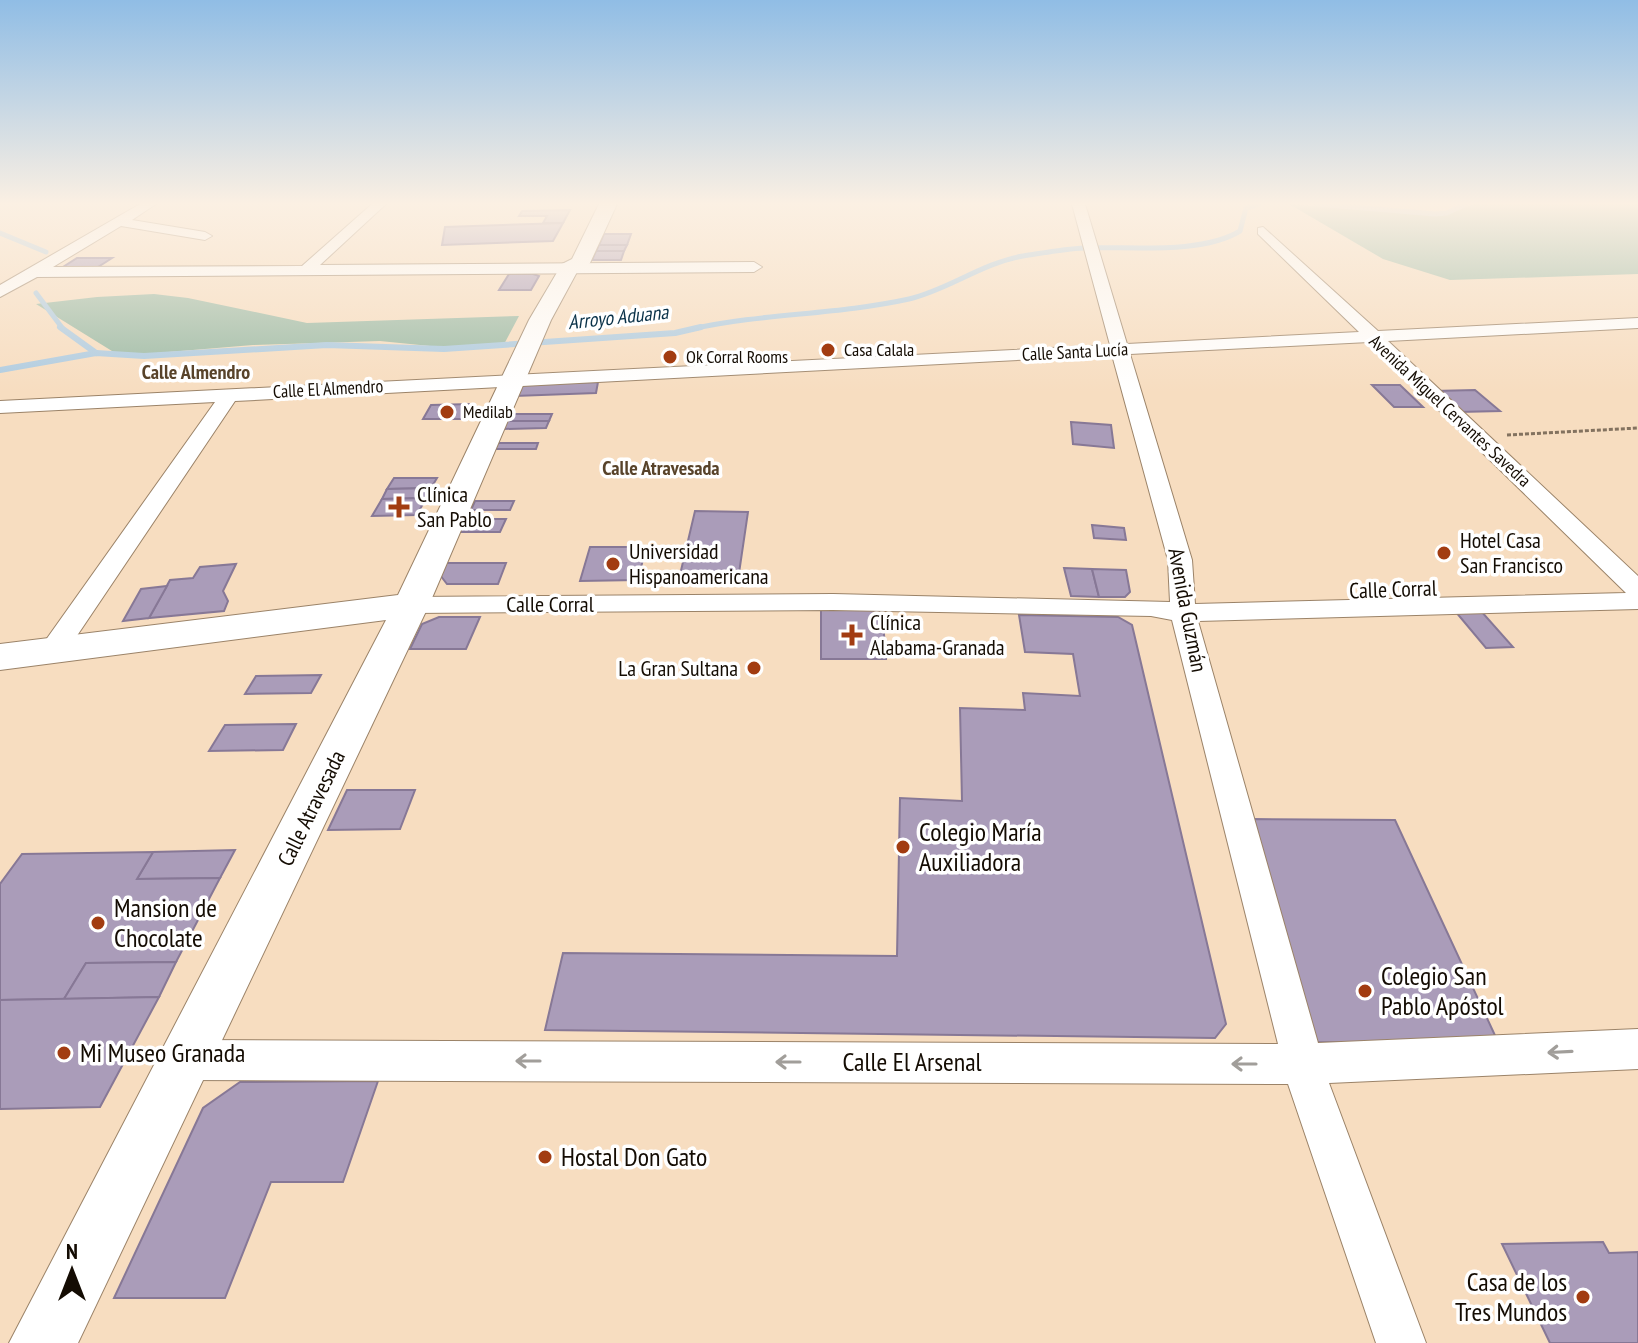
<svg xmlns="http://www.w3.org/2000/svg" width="1638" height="1343" font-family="'PT Sans Narrow',sans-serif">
	<rect width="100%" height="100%" fill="#f7ddc0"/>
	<g fill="#9bbaa5">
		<path d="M1289,204L1440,216L1474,204H1638V274L1450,280L1383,259Z"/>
		<path d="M154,294L188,298L307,323L519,316L502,348H450L380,341L253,345L120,356L36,304L97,297Z"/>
	</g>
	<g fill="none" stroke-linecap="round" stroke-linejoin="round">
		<g stroke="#adcbe1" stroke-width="5">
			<path d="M1317,204L1435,214L1447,213L1466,204"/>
			<path d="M0,233L46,252"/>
			<path d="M36,293L63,329"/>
			<path d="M692,329C763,313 836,315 909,299C948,290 982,263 1023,256C1043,253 1064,249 1084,248C1128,246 1201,255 1240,231L1246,208L1259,204"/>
		</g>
		<g stroke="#adcbe1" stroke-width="6">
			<path d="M60,327L96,353"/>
			<path d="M0,370L96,353L144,356L327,345L444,349L675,333L701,327"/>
		</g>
	</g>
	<g fill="#aa9cb9" stroke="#877896" stroke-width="2">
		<path d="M570,210L563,223H543L547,216H519L522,211Z"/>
		<path d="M563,223L553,241L442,245L445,227Z"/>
		<path d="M604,234H631L627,245H599Z"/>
		<path d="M599,245H627L624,251H596Z"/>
		<path d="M596,251H624L621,260H592Z"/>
		<path d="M77,258H112L98,267H63Z"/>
		<path d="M509,274H533L539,276L531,290H499Z"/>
		<path d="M598,382L596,393L515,396L517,388L526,384Z"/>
		<path d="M1372,385H1400L1423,407H1394Z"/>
		<path d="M1475,390L1500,411L1458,412L1435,391Z"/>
		<path d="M471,404L464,419H423L431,405Z"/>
		<path d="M510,414H552L549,421H507Z"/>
		<path d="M507,421H549L546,428L503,429Z"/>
		<path d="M1071,422L1111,425L1114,448L1073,444Z"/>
		<path d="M497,443H538L536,449H494Z"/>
		<path d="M394,478H437L431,488L387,489Z"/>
		<path d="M431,488L426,498L382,499L387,489Z"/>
		<path d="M426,498L417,515L372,516L382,499Z"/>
		<path d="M475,501H514L510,510H471Z"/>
		<path d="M695,511L748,512L738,580L679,579Z"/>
		<path d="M464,519H506L500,532H458Z"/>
		<path d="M1092,525L1124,528L1126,540L1094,538Z"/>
		<path d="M590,547H646L638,580L580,581Z"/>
		<path d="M446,563H506L498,584H447L440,575Z"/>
		<path d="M236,564L223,591L228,601L224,611L149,618L170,580L193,578L200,567Z"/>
		<path d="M1064,568L1092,569L1099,597L1071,596Z"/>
		<path d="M1092,569L1126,570L1130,592L1125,597H1099Z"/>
		<path d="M167,586L149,618L123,621L141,589Z"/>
		<path d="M821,610H882L886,659H821Z"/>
		<path d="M1455,611H1481L1513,647L1486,648Z"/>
		<path d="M1019,615L1118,617L1132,625L1226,1024L1215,1038L545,1030L563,953L897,956L900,798L962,801L960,708L1025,710L1023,693L1080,696L1073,654L1025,652Z"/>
		<path d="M439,617H480L466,649H410L422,624Z"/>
		<path d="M321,675L311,693L245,694L256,676Z"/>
		<path d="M296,724L283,750L209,751L225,725Z"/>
		<path d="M347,790H415L400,829L328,830Z"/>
		<path d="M1252,819L1395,820L1499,1044L1314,1042Z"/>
		<path d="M235,850L220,878L137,879L153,852Z"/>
		<path d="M153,852L137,879L220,878L176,962L86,963L64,999L0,1000V884L22,854Z"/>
		<path d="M176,962L159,997L64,999L86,963Z"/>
		<path d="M159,997L100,1107L0,1109V1000Z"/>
		<path d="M378,1081L343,1182H271L225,1298H114L203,1108L240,1082Z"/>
		<path d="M1603,1242L1609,1253L1638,1252V1343H1550L1502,1244Z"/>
	</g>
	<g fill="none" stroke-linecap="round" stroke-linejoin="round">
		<defs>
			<g id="street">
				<path d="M140,204H156L132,220L205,232L212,236L205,240L121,226L53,267L302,266L372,204H386L320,265L754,262L762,267L754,272L37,277L0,297V285Z"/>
				<path d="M1072,204H1085L1127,344L1359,332L1258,234V228L1263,227L1378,331L1638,318V328L1388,341L1638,576V609L1198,621L1318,1043L1638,1029V1069L1329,1083L1426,1343H1376L1288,1084L186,1080L172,1074L166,1060L172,1046L186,1040L1278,1044L1172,620L1151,616L833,610L411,613L402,611L398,605L402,599L411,597L833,594L1170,602L1168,560L1112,355L235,401L62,658L52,660L42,658L38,651L215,402L0,413V401L1110,345ZM1369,342L1626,593L1195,604L1192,560L1130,354Z"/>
			</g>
			<path id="secondary" d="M599,204H617L590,263L577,272L551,320L429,605L78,1343H9L386,620L0,670V644L398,595L529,320L562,264L572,259Z"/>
		</defs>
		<use href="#street" stroke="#9b8368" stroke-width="2"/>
		<use href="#secondary" stroke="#9b8368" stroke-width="2"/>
		<path stroke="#83725f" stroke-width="3" stroke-dasharray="4 2" stroke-linecap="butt" d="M1507,435L1638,428"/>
		<use href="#street" fill="#fff" fill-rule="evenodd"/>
		<use href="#secondary" fill="#fff" fill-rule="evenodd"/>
	</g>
	<defs><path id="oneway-shaft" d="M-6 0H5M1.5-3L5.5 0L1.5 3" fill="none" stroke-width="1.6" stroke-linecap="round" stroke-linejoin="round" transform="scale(2)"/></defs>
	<g stroke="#a19e9a">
		<use href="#oneway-shaft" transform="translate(1560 1052) rotate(177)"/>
		<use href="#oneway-shaft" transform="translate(528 1061) rotate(-180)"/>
		<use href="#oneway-shaft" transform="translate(788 1062) rotate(-180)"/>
		<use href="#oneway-shaft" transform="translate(1244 1064) rotate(-180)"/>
	</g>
	<linearGradient id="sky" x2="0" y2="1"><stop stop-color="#90bde5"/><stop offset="0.52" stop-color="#fbf0e3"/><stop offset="1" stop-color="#fbf0e3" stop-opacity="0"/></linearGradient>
	<rect width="1638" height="392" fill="url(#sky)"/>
	<g fill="#a23c11" stroke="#fff" stroke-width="3">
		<circle cx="828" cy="350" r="8"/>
		<circle cx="670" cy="357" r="8"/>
		<circle cx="447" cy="412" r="8"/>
		<path d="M395 495h8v8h8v8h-8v8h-8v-8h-8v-8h8z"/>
		<circle cx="1444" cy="553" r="8"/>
		<circle cx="613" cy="564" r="8"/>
		<path d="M848 623h8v8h8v8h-8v8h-8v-8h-8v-8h8z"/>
		<circle cx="754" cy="668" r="8"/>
		<circle cx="903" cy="847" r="8"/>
		<circle cx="98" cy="923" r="8"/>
		<circle cx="1365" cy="991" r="8"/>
		<circle cx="64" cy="1053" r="8"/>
		<circle cx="545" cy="1157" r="8"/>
		<circle cx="1583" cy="1297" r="8"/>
	</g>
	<g text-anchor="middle" stroke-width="7" stroke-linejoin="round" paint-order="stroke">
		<g font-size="18" fill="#140c03" stroke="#fff" text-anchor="start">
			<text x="844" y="356">Casa Calala</text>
			<text x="686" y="363">Ok Corral Rooms</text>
			<text x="463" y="418">Medilab</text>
		</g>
		<g font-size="18" fill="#140c03" stroke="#fff">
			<text transform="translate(1075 352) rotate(-3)" y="6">Calle Santa Lucía</text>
			<text transform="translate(328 389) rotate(-3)" y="6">Calle El Almendro</text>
			<text transform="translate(1450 411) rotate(43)" y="6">Avenida Miguel Cervantes Savedra</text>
		</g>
		<g font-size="20" font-style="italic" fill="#093148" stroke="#fff">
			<text transform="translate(618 317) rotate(-6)" y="7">Arroyo Aduana</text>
		</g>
		<g font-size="20" font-weight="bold" fill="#58432a" stroke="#fff">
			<text x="196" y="379">Calle Almendro</text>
			<text x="661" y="475">Calle Atravesada</text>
		</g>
		<g font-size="22" fill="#140c03" stroke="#fff" text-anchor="start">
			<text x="417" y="502">Clínica<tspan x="417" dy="25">San Pablo</tspan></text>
			<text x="1460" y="548">Hotel Casa<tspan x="1460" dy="25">San Francisco</tspan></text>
			<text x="629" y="559">Universidad<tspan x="629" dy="25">Hispanoamericana</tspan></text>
			<text x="870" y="630">Clínica<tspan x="870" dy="25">Alabama-Granada</tspan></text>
			<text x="738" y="676" text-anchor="end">La Gran Sultana</text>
		</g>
		<g font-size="22" fill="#140c03" stroke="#fff">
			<text transform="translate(1393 589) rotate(-2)" y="8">Calle Corral</text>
			<text x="550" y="612">Calle Corral</text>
			<text transform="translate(1188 610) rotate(79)" y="8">Avenida Guzmán</text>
			<text transform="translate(311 808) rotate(-64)" y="8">Calle Atravesada</text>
		</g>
		<g font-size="26" fill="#140c03" stroke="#fff" text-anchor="start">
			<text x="919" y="841">Colegio María<tspan x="919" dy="30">Auxiliadora</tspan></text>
			<text x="114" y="917">Mansion de<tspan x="114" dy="30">Chocolate</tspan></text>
			<text x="1381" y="985">Colegio San<tspan x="1381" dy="30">Pablo Apóstol</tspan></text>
			<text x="80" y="1062">Mi Museo Granada</text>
			<text x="561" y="1166">Hostal Don Gato</text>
			<text x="1567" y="1291" text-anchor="end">Casa de los<tspan x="1567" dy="30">Tres Mundos</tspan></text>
		</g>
		<g font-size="26" fill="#140c03" stroke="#fff">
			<text x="912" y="1071">Calle El Arsenal</text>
		</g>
	</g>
	<g transform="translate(72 1271)" stroke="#ffffff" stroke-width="6" paint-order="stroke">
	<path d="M0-6L14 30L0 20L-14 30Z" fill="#140c03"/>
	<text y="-12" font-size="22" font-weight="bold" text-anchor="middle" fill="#140c03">N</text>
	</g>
</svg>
